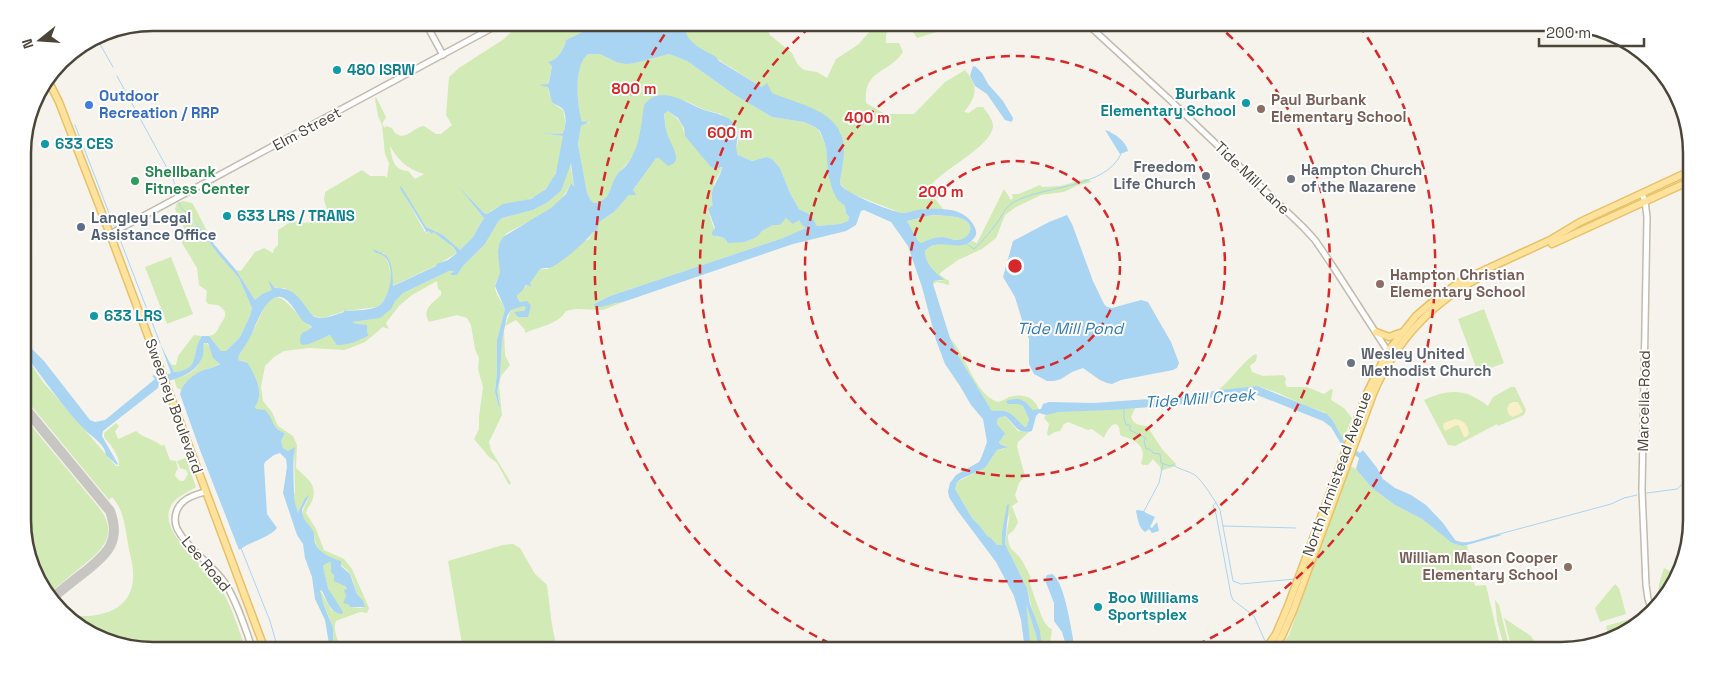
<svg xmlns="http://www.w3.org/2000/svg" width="1714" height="673" font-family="'Space Grotesk',sans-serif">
	<rect width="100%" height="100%" fill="#f6f3ec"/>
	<g fill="#d2eab5" fill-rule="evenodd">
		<path d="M758,22L766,27L770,35L792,53L798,65L804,70L817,72L827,78L836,59L859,44L875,25L879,23H885L888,27L886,36V43H899L903,52C889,74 863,69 866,103L885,114H914L945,82L965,70C978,86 978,95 964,112L969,113L977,107H983C987,113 993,119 993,127C991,146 944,169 930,186L932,195L944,210L901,213L850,193L840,184L844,147L840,131L786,100L771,93L767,84L762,87L760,86L692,43L686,35L684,23Z"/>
		<path d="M520,23H632C623,28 619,27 609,26C595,26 578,34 566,40C565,49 557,58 550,63L552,66L548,84L543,85L548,86L549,93L555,105L563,110C565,118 567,127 562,134L541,133L563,136L564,140C559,167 554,194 523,201C506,205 502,203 487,214L484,213L463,191L484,218L473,237L460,250L443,235L426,227L400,187L426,234L429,231C439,232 451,244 456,252H458L455,254L437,265L392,286C394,273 390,264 384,253H376H381C396,266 393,297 377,307L345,311L323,318L313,316L285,288H276L272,285V290L262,294L255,300L236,270L241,271L255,252L264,248L273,253L274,249L278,245V230L292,221C305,223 319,225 328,213L324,200L325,192L362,170L370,176H385L387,178L389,163L385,154L382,125L378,116L375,99L376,97L386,117L382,124L385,128L386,126L392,128L395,133L401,136C411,135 415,127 424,126L436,134H441L452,125L446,115L449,77L459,68L504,39ZM390,146C399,161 406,168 424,174L415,179L408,171C393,170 392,159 390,146Z"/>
		<path d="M907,23H938L942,28L940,31L917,38Z"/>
		<path d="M587,54H600L616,62L635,63L669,54L687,61L735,95L772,117L804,122L815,127L819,131L826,147L828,174L845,206L846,213L849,217L848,221L840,224L817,226L811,215L799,209L790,193L780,168L772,159L767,157L752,161L738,155L736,150L739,137L737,127L721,114L705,110L686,101L662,95L647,101C643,119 642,141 632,157C628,163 624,167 619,172C609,184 614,200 594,203L590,199L587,193L578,144L581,126L584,123H589L590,121L582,123C577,106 573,65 587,54Z"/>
		<path d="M666,111H668C676,117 683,122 684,133L722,169L714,183L713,205L708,211L717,237L724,238L727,242H745L757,237L762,231L786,218L799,219L806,228L783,238L610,296L594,304L607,305L615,302H623L603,310L576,309L566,311C559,324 538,327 525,333V330L516,320L505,326L511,310L523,305L526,307L524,311L528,315L531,306C525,304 517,303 516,295C526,288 533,278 540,269H548L577,248L581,243L589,239L599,222L614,212L629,195L634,194L633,190C641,180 647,168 656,158H659L667,136L664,113Z"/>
		<path d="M570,162L574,187L571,184H570C560,210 529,221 507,233C492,247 502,257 500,273C499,279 495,281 495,288C496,294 502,303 505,309L497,340V372L495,392L499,407L500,404L497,391L500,377L502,340L504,330L505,355L510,365L501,376L499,386L502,415L489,442L491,450L511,483L509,485L497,463L489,457L474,439L479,429V417L483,387L478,369L479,358L475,349L471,325L467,318L457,315L429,322C421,309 433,303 441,295V291L438,289L437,281L412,295L399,306L386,323L389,329L383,327L365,342L350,348L344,350L309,348L284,351L274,357L265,366L261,387L263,401L272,412L278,426L293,436L297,445L296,468C305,477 317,483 313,498C312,504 307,507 306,513L316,529L324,550L344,559L352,569L369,608L367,613L360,612L336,621C332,630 339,641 341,650H333C333,639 333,629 329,617C326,608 320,600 320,590L332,611L336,603L328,588L323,566L329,562L332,563L347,590L345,600L350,607L361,608L365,607C363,602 359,598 357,594C354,586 353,575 346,569C339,562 324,556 318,548C314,542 316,535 312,530C300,515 300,514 310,496L298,513L293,498L295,491L294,448L288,451L283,448L281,441L285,433L278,431L256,409L255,407C265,392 255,376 248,363L238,360C239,353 252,334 256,325C270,294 275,286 299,316C303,320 307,323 311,327C314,330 318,334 321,338L331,335L332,337L360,340L368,336V330L362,324L352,323V322L372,319L403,293L449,271H456L450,274L451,275H457L463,266L485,244L498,222L502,218L533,210L548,202L561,191Z"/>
		<path d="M1085,179H1088L1091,182L1076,186L1064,192L1041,195L1016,207L1005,215L996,238L982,249L958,260L940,273V275L949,281V285L937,282L933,284V282L936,280L943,281C935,272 925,264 925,251C935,240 954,244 968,244L972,241L977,243L1004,189L1011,200L1013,198L1012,194H1019L1040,185L1042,187L1061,186Z"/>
		<path d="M183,201L192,203L194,206L216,248L189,215L191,219L218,254L239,278L252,308L250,316L240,337L226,351H221L209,336C217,334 217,331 220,325C226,316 229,312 218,305L208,304L206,301L207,291L199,285L197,268L182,243C188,227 181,223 175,209L177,203Z"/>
		<path d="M932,215C941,216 974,214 970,231C969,235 965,238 962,239C957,241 953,239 947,238C939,236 929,241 921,243L918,241L907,221Z"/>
		<path d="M171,257L193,314L167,324L145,267Z"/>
		<path d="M1484,309L1504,363L1478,373L1458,319Z"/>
		<path d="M194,335L202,336C190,352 202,371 174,372L168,360L172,365H176L178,356Z"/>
		<path d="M950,338C966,355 975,395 998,402C1002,401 1005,399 1009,397C1022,393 1036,397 1039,411L1033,410L1023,400L1008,404H1018L1023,406L1029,419L1027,426L1025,427C1011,415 1012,409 992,411L959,357Z"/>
		<path d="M206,342L220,363C214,368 208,368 201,371C193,375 186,382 181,390L177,388L174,379C186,376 198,371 202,357C204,351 202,347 206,342Z"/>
		<path d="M1255,354L1257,355L1256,361L1250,366L1252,372L1263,376L1283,375L1286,378L1285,383L1287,387H1307L1324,394L1331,389L1333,390L1331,400L1344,408L1352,418L1343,440L1333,421L1324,412L1306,406L1278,393L1257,386L1218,390C1232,380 1240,364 1255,354Z"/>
		<path d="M24,357L29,361L43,382L116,466H119C120,456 110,444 104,437V433L116,423L119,426L115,431L118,439L136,431C143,438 154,439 162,446L164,444L170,460L176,461L178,469L176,471L175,476L180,481H184L188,474L186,470L180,468L177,461L186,458L196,487C187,493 174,497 170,508C160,531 199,562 212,577C218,583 223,592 227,600C234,614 239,631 245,646L244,650H153L111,643L68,615C95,619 132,613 133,578C134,567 130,555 128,544C125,527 124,510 112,497L109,500L24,397Z"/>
		<path d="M1511,387H1515L1526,410L1524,415L1498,426L1497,424L1455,446L1448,445L1424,400C1449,389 1465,388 1488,406L1493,397Z"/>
		<path d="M1135,408L1131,417C1134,425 1139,425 1147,426L1162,449L1176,464L1175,466L1161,471L1160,467L1153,459L1148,465H1143L1141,463C1148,447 1135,439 1121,436C1119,433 1120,430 1119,427C1114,417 1105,434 1104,438L1092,429L1088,430L1068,422L1064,424L1060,431L1055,432L1048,436L1047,434L1049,424L1044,418L1046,415L1059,412Z"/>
		<path d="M1005,416L1018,431L1029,432L1018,442L1017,447L1025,476L1019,483L1015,495L1018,502L1012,506L1018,522L1014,530L1008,535C1008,551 1014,549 1021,559C1025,565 1028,572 1031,578L1029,579C1030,585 1042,620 1046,624C1048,627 1049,628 1052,629L1050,644L1054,650H1042L1027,588L1005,544L1010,513L1002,532V545H997L991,538H988L979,525L972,518L955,489L957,482L985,468L997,450L1003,449L1007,446L1000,444L999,441L1004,436L997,424V420L999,418Z"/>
		<path d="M24,417L100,509C121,538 97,554 76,571C67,578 58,587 48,593L25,545Z"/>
		<path d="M1350,466L1356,469L1372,488L1395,505L1422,519L1452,543L1462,546L1467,545L1475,586L1486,585L1501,650H1278L1289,635Z"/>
		<path d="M513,544L520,548L535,574L547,585L552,625L557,650H463L448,561L503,545Z"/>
		<path d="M1664,568L1676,574L1658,598L1659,584Z"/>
		<path d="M1615,584L1619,588L1626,614L1600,622L1595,608Z"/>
		<path d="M1495,600L1499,605L1510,650H1505L1497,621Z"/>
		<path d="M1026,604L1036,635L1038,650H1031L1025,605Z"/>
		<path d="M1647,614L1640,624L1608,635L1606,626Z"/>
		<path d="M1504,618L1531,636L1541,650H1512Z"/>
	</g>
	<g fill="#f9efc9">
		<path d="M1513,402H1518L1523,412L1513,417L1509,415L1507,409L1509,404Z"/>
		<path d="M1455,419C1464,420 1468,425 1469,434L1466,437H1464L1459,426L1457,425L1445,431L1443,426L1444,423Z"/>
	</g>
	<g fill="#a9d4f2" fill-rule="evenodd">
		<path d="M632,22L684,23C685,43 701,48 716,57L719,61L760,86L762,87L767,83L772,93C799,105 843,110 844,149C844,161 841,172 840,184C846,194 890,211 902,213C907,213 912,211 917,210C936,208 962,206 973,224C976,229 978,234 974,238C962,255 939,235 925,251C925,264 935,272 944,280H936L933,282V284L950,338L959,357L992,411C1012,409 1011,415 1025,427L1027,426L1029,419L1023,406L1018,404H1008L1006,401C1021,397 1023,399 1033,410L1041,409L1043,404L1049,402L1094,403L1190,396L1218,390L1257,386L1327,414L1333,421L1345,443L1360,453L1363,450L1377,468L1383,479L1395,488L1411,495L1426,505L1443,523L1455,540C1470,548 1486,533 1502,535L1467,545L1462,546L1452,543L1422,519L1395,505L1372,488L1356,469L1359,458L1343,447L1331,427L1323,421L1257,395L1212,398L1177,405L1112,410L1059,412L1046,415L1039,413L1036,416L1032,431C1017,435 1015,424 1005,416L999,418L997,420V424L1005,434L999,442L1000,444L1008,447L997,450L985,468L961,479L957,482L955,489L972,518L979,525L988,537L991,538L997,545H1002V532L1007,505L1009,504L1005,544L1027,588L1030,604L1040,631L1042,650H1038L1036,635L1026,604L1031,650H1025L1021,620L1014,596L996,562L957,510L949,497L948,491L950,483L956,475L979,462L982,456L987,442L983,419L971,405L960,386L945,364L936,340L922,287L908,246L891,222L864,210L861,211L856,225L846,231L793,244L623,302C613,302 605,308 595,307L594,304L610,296L783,238L806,228L802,225L799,220L793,224L786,218L780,225H773L762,231L757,237L745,242L728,243L724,238L712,235V232L715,228L708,209L713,205C709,188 717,184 722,169V167L715,169L710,166L685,136L684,128L678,118L668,111L664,114C665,120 665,127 667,133C670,144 685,162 668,166L659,158H656L633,190L636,195H629L614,212L599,222L597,231L593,232C588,240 561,263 552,267C548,269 545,267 540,269L530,283L531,286L526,285L522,291L517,295V298L520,302L527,301L531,306L528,317H518L514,312L524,311L526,307L523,306L511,310L507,316L502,340L500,377L497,391L500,406L499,407L495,392L497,372V340L505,309L495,286L500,273L498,252L499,244L503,237L551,208L566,194L571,183L574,187L571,163L561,191L548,202L533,210L502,218L498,222L485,244L463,266L457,275H451L450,274L455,271H449L403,293L395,301L391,309L380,318L352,322L353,323L367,325L368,336C358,341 349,345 337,345L330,335L309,344L302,345L300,342C300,329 306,334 312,327C309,324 305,323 302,320C296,313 290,299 281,297C265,294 255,329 249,339C246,346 239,352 238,360L248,363C255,376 265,392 255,407L256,409L265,410C275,420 271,429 285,433L281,441L283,448L288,451L295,447C292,462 294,481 294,497C294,502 297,508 298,513L305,498L309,495L302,510C303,522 308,522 313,531C315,534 314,539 315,543C318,552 332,559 341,561V566L350,574L357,594L363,601L365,607H350L348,604L343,603L346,596L344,590L347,589L345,586L334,581V575L331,572V563L329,562L323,566L328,588L343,612L342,614C330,613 327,600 322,591L320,590L323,603L333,628V650H330L325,620L315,599L312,577L305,558L303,544L297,535L283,493L287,467L286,459L280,453L274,455L265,462L264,465L267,514L277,528C268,539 250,541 239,550L200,450L180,394C182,384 192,375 201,371C208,368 214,368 220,364L213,358L208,343H204C203,348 204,354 202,358C194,376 176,378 159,384L158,388L103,431L102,436L118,464L117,465L106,455C105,444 92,437 84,429C62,406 43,378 24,353V341L44,361L90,420L95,422L105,420L155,379L152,376L154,375L158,379L171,373L160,343L174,372C202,370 190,352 202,336H209L221,351H226L240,337L250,316L252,308L239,278L218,254L188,214L236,270L255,300L262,294L272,290L268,280L275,288C296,287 301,302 313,316C323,321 334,315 344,312L345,309V311C355,310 372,311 380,305C392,295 398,255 376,253L372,249C376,251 381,252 384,254C393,260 393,277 393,286L436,266L437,264L448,260L457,253L453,247L435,233L433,232L432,234L429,231L425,233L426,231L400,188L401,186L426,227L443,235L460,250L473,237L484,218L459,187L484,213L487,214L503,204L531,199L546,189L556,173L563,136L540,133L562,134C566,129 567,116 563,109C560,106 555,105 552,102L548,87L539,85L548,84L549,82L552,66L548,62C557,61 565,48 566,40C573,37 583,31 590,29C605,25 619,30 632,22ZM588,54H600L616,62L626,64L635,63L669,54L687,61L735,95L772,117L804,122L815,127L820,131L826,147L828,174L833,191L837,199L845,206L846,213L849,217L848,221L840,224L817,226L811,215L799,209L790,193L780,168L772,159L767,157L752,161L738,155C733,145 742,135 735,125C727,114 716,114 704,110C686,103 660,83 644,105C641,126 640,150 625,167C623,169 621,170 619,172C609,183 613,201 594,203L590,199L587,193L578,144L581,126L590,121L582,122C577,106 573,65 588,54ZM932,215C941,216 974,214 970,231C969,235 965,238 962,239C956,242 950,238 943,237C935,237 928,240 921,243L918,241L907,221Z"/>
		<path d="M973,66L976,67L982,73L988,84L1003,101L1013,118L1012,122L1005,120L987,94L975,86L970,76Z"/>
		<path d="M1105,130C1114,133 1126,141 1128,151L1120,154Z"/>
		<path d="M1067,215L1072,224L1093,281L1104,304L1107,307L1112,308L1141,300L1148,302L1171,342L1179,363L1177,368L1173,370L1121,380L1112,384L1107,383L1100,380L1083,368L1072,372L1061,379L1054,381H1047L1034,374L1029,364V339L1025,330L1015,297L1003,277L1013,241L1049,222Z"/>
		<path d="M1137,510L1144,511L1146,513L1155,517L1150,527L1152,528L1157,522L1159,531L1152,533L1149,529L1145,532C1138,527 1138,519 1136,511Z"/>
		<path d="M1052,574C1064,581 1070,623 1073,638V641L1069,644L1065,642L1062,632L1054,621V603L1045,580L1047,575Z"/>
	</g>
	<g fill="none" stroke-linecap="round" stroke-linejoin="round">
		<g stroke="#a9d4f2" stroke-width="1">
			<path d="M96,37L113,67"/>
			<path d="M117,76L173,179L178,194"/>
			<path d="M75,125L114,226"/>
			<path d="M179,203L182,209L188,214"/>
			<path d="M119,237L160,343"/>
			<path d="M967,244L974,249C983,241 990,232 997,223C1003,215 1005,207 1014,202C1044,185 1105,189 1121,154"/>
			<path d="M1124,408V418L1126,425H1130V430L1146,438L1144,441L1146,449H1150L1153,453L1160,454L1161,463L1170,466L1173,465C1180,470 1189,471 1195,475C1202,480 1216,502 1220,510L1233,581L1241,584L1295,579"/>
			<path d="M1647,493L1677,489L1691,476"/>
			<path d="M1216,502L1213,506L1216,514L1231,595L1233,600L1254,616L1265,641"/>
			<path d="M1144,511L1159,483L1163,464"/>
			<path d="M1223,526L1296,528"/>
			<path d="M1496,535L1611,504L1624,498L1637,495"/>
			<path d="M241,548L270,621L278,649"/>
		</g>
		<path stroke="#c8c6c3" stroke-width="10" d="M24,407L110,511C121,541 108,553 86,571C74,580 63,589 51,599"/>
		<defs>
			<g id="minor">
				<path d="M425,22L443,55"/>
				<path d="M1085,22L1170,100L1303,227L1315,240L1332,265L1389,353"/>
				<path d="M1642,194L1645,201L1647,217L1642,490L1646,585L1648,599L1651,608"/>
				<path d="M110,234L503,22"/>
				<path d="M205,492C198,494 190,496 184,501C175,508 172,522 179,532C189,550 213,565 225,583C238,603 245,629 253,650"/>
			</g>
			<g id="major">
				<path d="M48,80L59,102L110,234L265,650"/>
				<path d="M1552,244L1690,181"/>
				<path d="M1376,332L1389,337L1400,333"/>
				<path d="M1265,650L1276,634L1288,606L1367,393L1388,351L1416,316L1437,298L1463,280L1550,240L1580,222L1690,171"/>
				<path d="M1273,650L1282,636L1293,611L1373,394C1396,340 1435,299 1488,273"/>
			</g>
		</defs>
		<use href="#minor" stroke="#c2bbae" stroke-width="8"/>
		<use href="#major" stroke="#e6c16a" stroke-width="9"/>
		<use href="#minor" stroke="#fff" stroke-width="5"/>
		<use href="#major" stroke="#ffe39c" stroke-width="6"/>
	</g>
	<g fill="none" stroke="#d62828" stroke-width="2.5" stroke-dasharray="9 6">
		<circle cx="1015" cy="266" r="105"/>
		<circle cx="1015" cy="266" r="210"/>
		<path d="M1215 23A315 315 0 1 1 815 23"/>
		<path d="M844 650A420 420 0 0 1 671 25M1359 25A420 420 0 0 1 1186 650"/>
	</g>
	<g fill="#0f9aa8" stroke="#fff" stroke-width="2">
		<circle cx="337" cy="70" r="5"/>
		<circle cx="1246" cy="103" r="5"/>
		<circle cx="45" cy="144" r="5"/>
		<circle cx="227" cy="216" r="5"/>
		<circle cx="94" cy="316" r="5"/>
		<circle cx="1098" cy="607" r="5"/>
	</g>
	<circle fill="#3f7fe0" stroke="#fff" stroke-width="2" cx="89" cy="105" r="5"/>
	<g fill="#8d6e63" stroke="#fff" stroke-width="2">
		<circle cx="1261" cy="109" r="5"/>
		<circle cx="1380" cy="284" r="5"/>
		<circle cx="1568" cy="567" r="5"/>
	</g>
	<g fill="#6b7280" stroke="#fff" stroke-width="2">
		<circle cx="1206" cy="176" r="5"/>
		<circle cx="1291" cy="179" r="5"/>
		<circle cx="1351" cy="363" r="5"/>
	</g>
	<circle fill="#2e9e5b" stroke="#fff" stroke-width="2" cx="135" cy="181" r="5"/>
	<circle fill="#5c6f8a" stroke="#fff" stroke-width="2" cx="81" cy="227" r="5"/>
	<g text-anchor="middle" stroke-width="4" stroke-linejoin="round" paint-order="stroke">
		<g font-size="15" font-weight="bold" fill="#0d838f" stroke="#fff" text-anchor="start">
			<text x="347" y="75">480 ISRW</text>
			<text x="1236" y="99" text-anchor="end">Burbank<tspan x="1236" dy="17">Elementary School</tspan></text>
			<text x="55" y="149">633 CES</text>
			<text x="237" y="221">633 LRS / TRANS</text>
			<text x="104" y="321">633 LRS</text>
			<text x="1108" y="603">Boo Williams<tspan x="1108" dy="17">Sportsplex</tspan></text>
		</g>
		<g font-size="15" font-weight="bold" fill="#366cbe" stroke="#fff" text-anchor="start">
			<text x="99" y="101">Outdoor<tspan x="99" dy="17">Recreation / RRP</tspan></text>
		</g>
		<g font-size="15" font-weight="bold" fill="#785e54" stroke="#fff" text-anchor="start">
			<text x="1271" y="105">Paul Burbank<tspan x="1271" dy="17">Elementary School</tspan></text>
			<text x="1390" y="280">Hampton Christian<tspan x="1390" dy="17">Elementary School</tspan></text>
			<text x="1558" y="563" text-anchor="end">William Mason Cooper<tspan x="1558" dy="17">Elementary School</tspan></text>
		</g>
		<g font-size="15" fill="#4b4439" stroke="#fff">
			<text transform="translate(307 129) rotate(-28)" y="5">Elm Street</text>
			<text transform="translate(1252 178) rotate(44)" y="5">Tide Mill Lane</text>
			<text transform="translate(1644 401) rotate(-89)" y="5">Marcella Road</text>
			<text transform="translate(174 406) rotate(70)" y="5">Sweeney Boulevard</text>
			<text transform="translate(1337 474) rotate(-70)" y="5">North Armistead Avenue</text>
			<text transform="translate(206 564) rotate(50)" y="5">Lee Road</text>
		</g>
		<g font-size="15" font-weight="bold" fill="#5b616d" stroke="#fff" text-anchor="start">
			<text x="1196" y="172" text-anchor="end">Freedom<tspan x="1196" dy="17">Life Church</tspan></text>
			<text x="1301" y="175">Hampton Church<tspan x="1301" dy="17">of the Nazarene</tspan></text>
			<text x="1361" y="359">Wesley United<tspan x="1361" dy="17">Methodist Church</tspan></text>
		</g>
		<g font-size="15" font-weight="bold" fill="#27864d" stroke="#fff" text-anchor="start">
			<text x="145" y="177">Shellbank<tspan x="145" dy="17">Fitness Center</tspan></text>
		</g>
		<g font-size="15" font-weight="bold" fill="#4e5e75" stroke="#fff" text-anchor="start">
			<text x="91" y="223">Langley Legal<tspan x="91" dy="17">Assistance Office</tspan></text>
		</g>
		<g font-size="16" font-style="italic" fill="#2e7ab2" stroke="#fff">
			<text x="1070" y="334">Tide Mill Pond</text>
			<text transform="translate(1200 398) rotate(-4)" y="6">Tide Mill Creek</text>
		</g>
	</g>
	<path d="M0 0H1714V673H0ZM153 31H1561A122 122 0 0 1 1683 153V520A122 122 0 0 1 1561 642H153A122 122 0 0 1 31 520V153A122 122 0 0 1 153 31Z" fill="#fff" fill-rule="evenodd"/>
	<path fill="none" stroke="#4b4439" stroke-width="2.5" d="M153 31H1561A122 122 0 0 1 1683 153V520A122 122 0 0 1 1561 642H153A122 122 0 0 1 31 520V153A122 122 0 0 1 153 31Z"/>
	<circle cx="1015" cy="266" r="8" fill="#d62828" stroke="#fff" stroke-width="2.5"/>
	<g font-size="15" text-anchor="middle" font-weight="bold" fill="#d62828" stroke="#fff" stroke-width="4" stroke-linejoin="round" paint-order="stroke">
		<text x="634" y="94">800 m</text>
		<text x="867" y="123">400 m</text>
		<text x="730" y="138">600 m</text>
		<text x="941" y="197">200 m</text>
	</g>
	<g transform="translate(40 40) rotate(253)" stroke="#ffffff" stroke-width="4" paint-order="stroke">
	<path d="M0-4L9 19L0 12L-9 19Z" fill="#4b4439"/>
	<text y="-8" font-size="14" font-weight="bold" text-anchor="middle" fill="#4b4439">N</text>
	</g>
	<path d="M1539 38v8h105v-8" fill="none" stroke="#4b4439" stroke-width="2.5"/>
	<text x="1546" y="38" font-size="15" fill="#4b4439" stroke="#ffffff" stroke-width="4" paint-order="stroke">200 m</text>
</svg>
